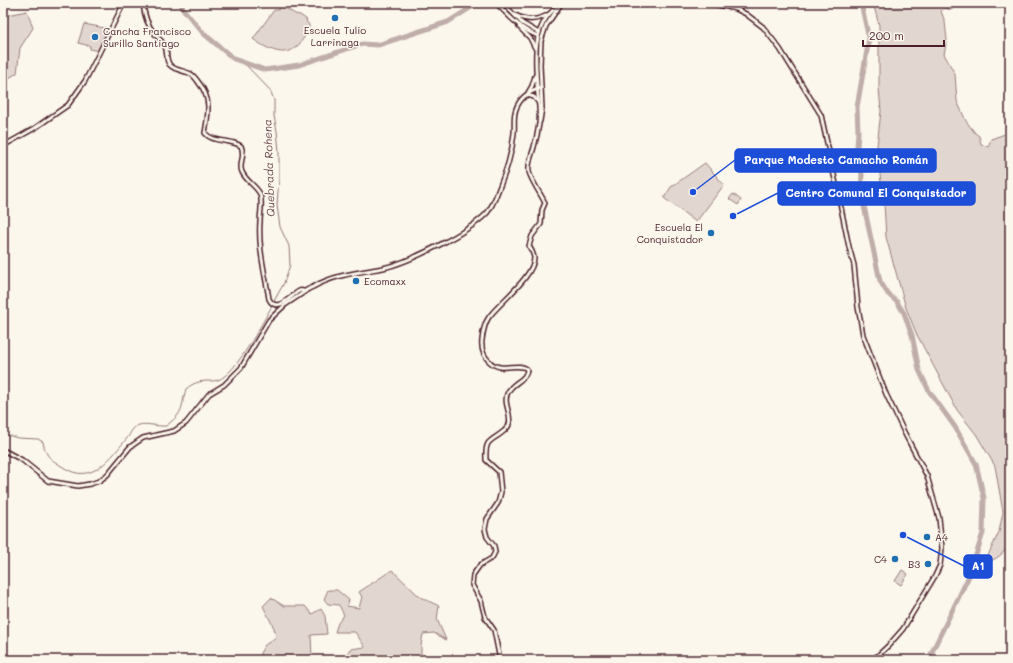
<svg xmlns="http://www.w3.org/2000/svg" width="1013" height="663" font-family="Mali,sans-serif">
	<rect width="100%" height="100%" fill="#fbf7ec"/>
	<filter id="ink" filterUnits="userSpaceOnUse"><feTurbulence type="fractalNoise" baseFrequency=".025" numOctaves="2"/><feDisplacementMap in="SourceGraphic" scale="8" xChannelSelector="R" yChannelSelector="G"/><feConvolveMatrix kernelMatrix="1 2 1 2 8 2 1 2 1" color-interpolation-filters="sRGB"/></filter>
	<g filter="url(#ink)">
		<g fill="#e2d7d0" stroke="#967b7e">
			<path d="M873,3H959L951,10L945,8L941,11L945,22L947,40L944,54L955,74L957,101L966,121L975,133L979,136L981,144L988,147L991,139L1005,134L1010,141V541C1004,555 998,558 984,564L999,532L1003,512L995,466L976,434L957,410L917,335L906,308L886,237L884,203L880,175L879,157L877,146L881,111L879,88V25Z"/>
			<path d="M281,5L295,14L300,15L307,20L306,21L309,25V30C305,35 301,44 295,48C282,58 264,47 253,39L274,10H278Z"/>
			<path d="M27,11L33,28L20,48L17,73L3,82V16Z"/>
			<path d="M84,24L110,29L98,51L90,49V46L78,43Z"/>
			<path d="M705,163L724,185L696,222L664,198L671,187Z"/>
			<path d="M733,194L741,200L738,205L729,199Z"/>
			<path d="M392,570L420,597L439,606L437,619L446,640L434,633L423,634L421,646V657L430,660L437,658L441,660H336C342,659 347,654 350,649L365,647L355,632H335L338,623L344,615L339,605L328,604L324,599L328,590H337L349,600L347,606L359,608L362,597L359,592Z"/>
			<path d="M902,570L908,574L901,585L895,581Z"/>
			<path d="M271,598L284,606H305L312,614L321,609L325,616L327,634L311,635L312,657L316,660H262L260,653L265,645L276,637L274,628L263,606Z"/>
		</g>
		<g fill="none" stroke-linecap="round" stroke-linejoin="round">
			<g stroke="#907477" stroke-width="1">
				<path d="M244,63L270,90L274,100V116L277,131L279,151V179L277,205L280,227L289,246L290,265L284,283L274,301"/>
				<path d="M3,434L18,438L38,439L43,442C46,458 51,459 63,467C92,487 112,456 128,437C130,434 132,429 135,427C142,421 157,427 166,426C185,411 180,410 186,389C193,383 199,381 209,381C211,381 216,381 218,380C236,374 262,323 272,306"/>
			</g>
			<g stroke="#bfadaa" stroke-width="5">
				<path d="M181,3L183,9L203,33L234,59L265,70L299,65L362,44L378,45L448,22L478,3"/>
				<path d="M859,3L862,8L869,39L857,107L858,132L857,147L862,175L861,192L880,281L888,294L897,302L904,313L912,335L919,370L929,391L955,427L976,464L984,498L983,533L970,574L928,660"/>
			</g>
			<defs>
				<g id="tertiary">
					<path d="M143,3C144,15 147,25 155,34C158,38 163,42 165,46C168,53 165,62 171,66C175,70 185,71 191,74C194,76 197,80 199,83C212,99 208,115 205,133C213,143 230,139 241,146C246,157 238,163 242,172C246,181 256,186 260,194C263,202 260,213 260,222C258,248 265,273 269,299C277,314 290,296 299,291C302,290 301,291 305,291C307,290 310,288 313,287C333,275 360,272 383,268C410,262 468,233 487,213C492,207 495,199 498,191C506,171 512,155 514,133C515,125 513,116 516,109C520,98 530,91 541,88"/>
					<path d="M496,3C509,16 521,30 538,36"/>
					<path d="M503,3L522,23L539,33"/>
					<path d="M710,3L736,9L746,14L763,27L780,49L821,115L839,198L849,247L854,265L858,307L863,335L886,394L905,434L927,476L939,518L942,548L940,565L935,576L903,629L888,646L873,660"/>
					<path d="M515,15C527,21 537,21 549,14"/>
					<path d="M519,27L530,38L535,48"/>
					<path d="M528,93L532,86L535,76"/>
					<path d="M527,95L534,97L538,102"/>
					<path d="M540,121L542,108L540,65L541,41L546,26L561,4"/>
					<path d="M3,146L35,128L68,105L85,81L124,3"/>
					<path d="M3,450L22,460L48,481L78,486L90,484L99,481L107,475L130,447L143,438L174,431L186,423L209,394L224,385L241,368L269,320L285,305L306,291"/>
					<path d="M500,660L494,630L485,617L481,601L472,585L473,575L480,565L492,558L495,552L494,546L487,537L485,529L487,519L498,503L501,492L499,472L486,460C485,438 490,443 504,431C506,429 509,427 509,424C513,414 500,401 510,389C516,381 527,379 527,369C518,362 501,373 490,362C483,356 481,349 482,340C483,332 484,324 489,317C499,303 535,276 534,257C533,253 531,249 529,246L532,236L541,224L542,210L545,203C542,196 529,177 529,171C528,162 532,155 534,147C536,140 538,131 539,124C540,115 539,105 538,96C535,63 529,22 563,3"/>
				</g>
			</defs>
			<use href="#tertiary" stroke="#4a1f2b" stroke-width="6"/>
			<use href="#tertiary" stroke="#fbf7ec" stroke-width="3"/>
		</g>
	</g>
	<g fill="#1f6fb2" stroke="#fbf7ec" stroke-width="1.5">
		<circle cx="335" cy="18" r="4"/>
		<circle cx="95" cy="37" r="4"/>
		<circle cx="711" cy="233" r="4"/>
		<circle cx="356" cy="281" r="4"/>
		<circle cx="927" cy="537" r="4"/>
		<circle cx="895" cy="559" r="4"/>
		<circle cx="928" cy="564" r="4"/>
	</g>
	<g text-anchor="middle" stroke-width="3" stroke-linejoin="round" paint-order="stroke">
		<g font-size="10" fill="#4a1f2b" stroke="#fbf7ec" text-anchor="start">
			<text x="335" y="34" text-anchor="middle">Escuela Tulio<tspan x="335" dy="12">Larrinaga</tspan></text>
			<text x="103" y="35">Cancha Francisco<tspan x="103" dy="12">Surillo Santiago</tspan></text>
			<text x="703" y="231" text-anchor="end">Escuela El<tspan x="703" dy="12">Conquistador</tspan></text>
			<text x="364" y="285">Ecomaxx</text>
			<text x="935" y="541">A4</text>
			<text x="887" y="563" text-anchor="end">C4</text>
			<text x="920" y="568" text-anchor="end">B3</text>
		</g>
		<g font-size="11" font-style="italic" fill="#6d4a51" stroke="#fbf7ec">
			<text transform="translate(269 168) rotate(-92)" y="4">Quebrada Rohena</text>
		</g>
	</g>
	<path fill="none" stroke="#1d4ed8" stroke-width="1.5" d="M693 192L735 160M733 216L778 193M903 535L964 566"/>
	<g fill="#1d4ed8" stroke="#fbf7ec" stroke-width="1.5">
		<circle cx="693" cy="192" r="4"/>
		<circle cx="733" cy="216" r="4"/>
		<circle cx="903" cy="535" r="4"/>
	</g>
	<g fill="#1d4ed8" stroke="#1d4ed8" stroke-width="1.5">
		<rect x="735" y="149" width="201" height="23" rx="4"/>
		<rect x="778" y="182" width="197" height="23" rx="4"/>
		<rect x="964" y="555" width="28" height="23" rx="4"/>
	</g>
	<g font-size="11" text-anchor="middle" font-weight="bold" fill="#fff">
		<text x="836" y="164">Parque Modesto Camacho Román</text>
		<text x="876" y="197">Centro Comunal El Conquistador</text>
		<text x="978" y="570">A1</text>
	</g>
	<rect width="1013" height="663" fill="none" stroke="#fbf7ec" stroke-width="16"/>
	<rect x="8" y="8" width="997" height="647" fill="none" stroke="#4a1f2b" stroke-width="1.5" filter="url(#ink)"/>
	<path d="M863 40v6h81v-6" fill="none" stroke="#4a1f2b" stroke-width="2"/>
	<text x="869" y="40" font-size="12" fill="#4a1f2b" stroke="#fbf7ec" stroke-width="3" paint-order="stroke">200 m</text>
</svg>
